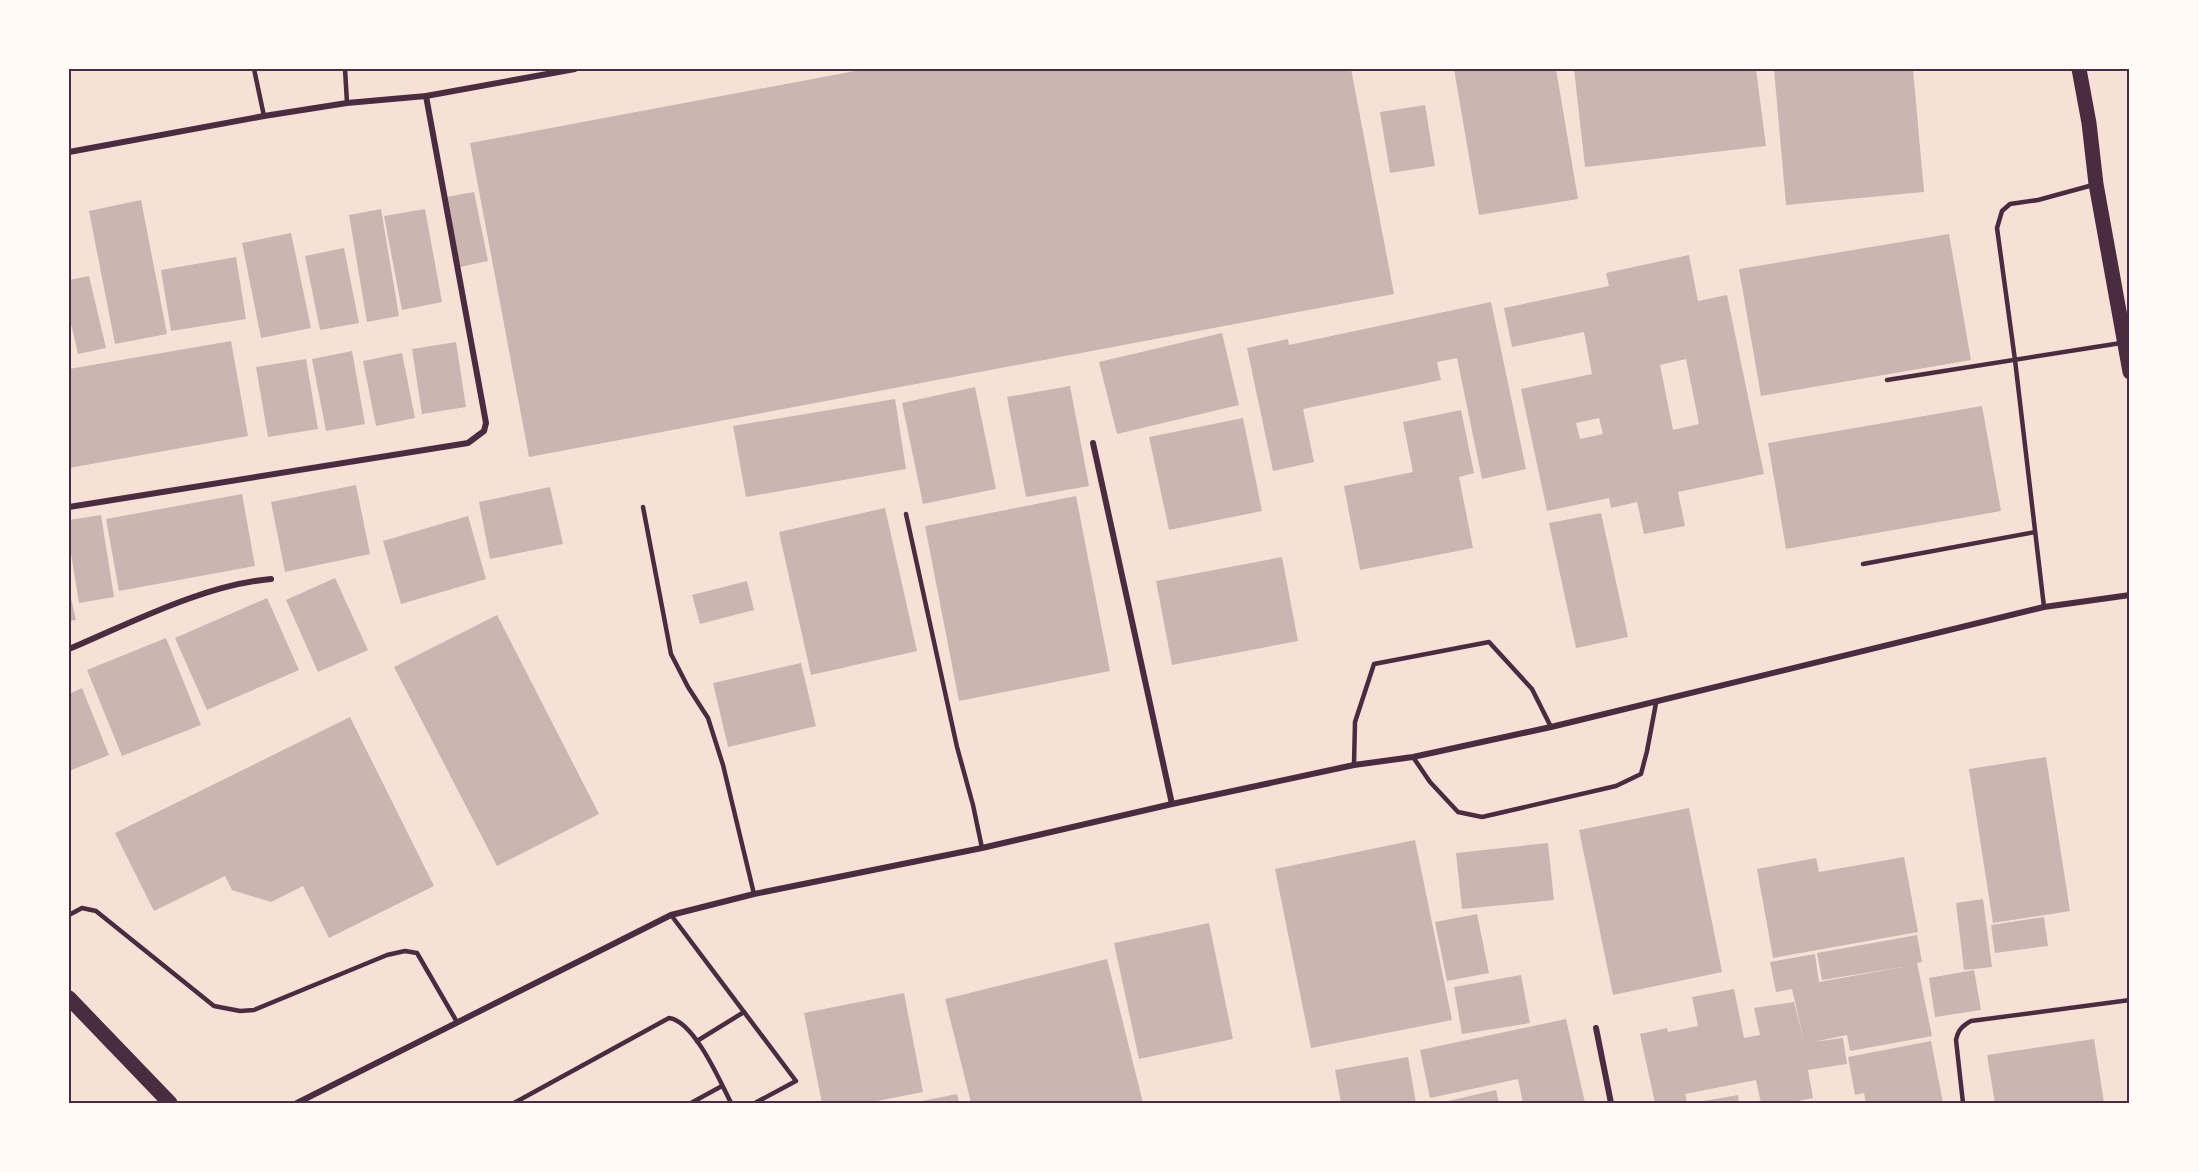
<svg xmlns="http://www.w3.org/2000/svg" width="2199" height="1172" font-family="'Source Serif 4',serif">
	<rect width="100%" height="100%" fill="#f7e1d7"/>
	<g fill="#ccb4b1" fill-rule="evenodd">
		<path d="M866,69H1351L1394,294L529,457L470,143Z"/>
		<path d="M1454,69H1556L1578,199L1479,215Z"/>
		<path d="M1574,69H1756L1766,146L1585,167Z"/>
		<path d="M1774,69H1913L1924,192L1786,205Z"/>
		<path d="M1425,105L1435,166L1390,173L1380,112Z"/>
		<path d="M474,192L488,261L460,267L446,197Z"/>
		<path d="M141,200L167,334L115,344L89,211Z"/>
		<path d="M381,209L399,316L367,322L349,215Z"/>
		<path d="M425,209L442,302L402,310L384,216Z"/>
		<path d="M291,233L311,328L261,338L242,243Z"/>
		<path d="M1949,234L1971,360L1761,396L1739,269Z"/>
		<path d="M344,248L359,323L320,330L305,256Z"/>
		<path d="M1689,255L1698,301L1727,295L1764,474L1678,492L1685,526L1644,534L1637,502L1611,508L1609,498L1547,511L1521,389L1592,374L1584,332L1512,347L1504,308L1609,286L1606,273ZM1686,359L1699,424L1673,430L1660,365ZM1599,418L1603,434L1580,439L1576,423Z"/>
		<path d="M236,257L246,319L171,331L161,270Z"/>
		<path d="M89,276L106,348L78,354L69,315V280Z"/>
		<path d="M1491,302L1526,469L1482,479L1457,358L1437,362L1441,380L1303,409L1314,462L1273,471L1247,348L1288,339L1289,345Z"/>
		<path d="M1222,333L1239,405L1117,434L1099,362Z"/>
		<path d="M231,341L248,436L69,468V369Z"/>
		<path d="M456,342L466,407L422,414L412,349Z"/>
		<path d="M352,351L365,424L326,431L312,359Z"/>
		<path d="M402,353L415,418L376,426L363,361Z"/>
		<path d="M306,359L318,429L268,437L256,367Z"/>
		<path d="M1070,386L1089,486L1026,497L1007,397Z"/>
		<path d="M975,387L996,489L923,504L902,403Z"/>
		<path d="M895,399L906,469L746,497L733,426Z"/>
		<path d="M1982,406L2001,511L1786,549L1768,443Z"/>
		<path d="M1461,410L1474,473L1459,477L1473,548L1360,570L1344,486L1413,472L1403,422Z"/>
		<path d="M1243,418L1262,511L1169,530L1149,437Z"/>
		<path d="M356,485L370,554L285,572L271,502Z"/>
		<path d="M550,487L563,544L490,559L479,502Z"/>
		<path d="M242,494L255,566L119,591L106,519Z"/>
		<path d="M1076,496L1110,671L959,701L925,526Z"/>
		<path d="M885,508L917,651L811,675L779,532Z"/>
		<path d="M1601,513L1628,637L1576,648L1549,523Z"/>
		<path d="M101,515L114,597L79,603L69,541V520Z"/>
		<path d="M468,516L486,579L401,604L383,541Z"/>
		<path d="M1282,557L1298,641L1172,665L1156,581Z"/>
		<path d="M335,578L368,650L318,672L286,600Z"/>
		<path d="M747,581L754,610L700,624L692,595Z"/>
		<path d="M69,590L76,620L69,621Z"/>
		<path d="M267,598L299,670L207,710L175,638Z"/>
		<path d="M497,615L599,814L497,866L394,667Z"/>
		<path d="M166,638L201,725L122,756L87,670Z"/>
		<path d="M801,663L816,726L728,747L713,683Z"/>
		<path d="M82,688L109,755L69,771V694Z"/>
		<path d="M350,717L434,886L329,938L303,886L271,902L232,890L225,876L154,911L115,833Z"/>
		<path d="M2046,757L2070,911L1993,923L1969,769Z"/>
		<path d="M1689,808L1722,972L1613,995L1579,830Z"/>
		<path d="M1415,840L1452,1020L1311,1048L1275,869Z"/>
		<path d="M1548,843L1554,900L1462,909L1456,853Z"/>
		<path d="M1904,857L1918,932L1773,958L1757,869L1816,858L1819,872Z"/>
		<path d="M1983,899L1992,967L1964,970L1956,903Z"/>
		<path d="M1477,914L1489,973L1447,981L1435,922Z"/>
		<path d="M2044,917L2048,946L1995,953L1991,925Z"/>
		<path d="M1209,923L1233,1039L1139,1059L1114,943Z"/>
		<path d="M1917,935L1922,962L1917,963L1932,1036L1850,1051L1847,1035L1813,1042L1843,1038L1847,1064L1808,1070L1813,1098L1788,1103H1761L1756,1080L1685,1094L1687,1102L1655,1103L1640,1034L1667,1028L1668,1032L1698,1026L1692,997L1734,989L1744,1038L1760,1035L1754,1008L1794,1002L1804,1041L1792,989L1776,992L1770,962L1815,954L1819,982L1909,966L1822,980L1817,953Z"/>
		<path d="M1107,959L1143,1103H971L945,999Z"/>
		<path d="M1974,970L1981,1010L1935,1017L1929,978Z"/>
		<path d="M1521,975L1530,1023L1462,1034L1454,987Z"/>
		<path d="M904,993L923,1092L867,1103H822L804,1013Z"/>
		<path d="M1566,1019L1585,1103H1523L1518,1079L1430,1098L1420,1050Z"/>
		<path d="M2094,1039L2104,1103H1995L1987,1055Z"/>
		<path d="M1931,1041L1943,1103H1866L1864,1093L1855,1095L1848,1057Z"/>
		<path d="M1408,1057L1416,1103H1341L1335,1070Z"/>
		<path d="M1496,1090L1499,1103H1444V1102Z"/>
		<path d="M957,1094L959,1103H917V1102Z"/>
		<path d="M1738,1095L1739,1103H1698V1102Z"/>
	</g>
	<g fill="none" stroke-linecap="round" stroke-linejoin="round">
		<g stroke="#4a2c40" stroke-width="4.5">
			<path d="M254,69L264,116"/>
			<path d="M345,69L347,103"/>
			<path d="M1887,380L2121,343"/>
			<path d="M643,507L671,654L688,687L708,718L723,765L754,894"/>
			<path d="M906,514L957,747L973,805L982,848"/>
			<path d="M1863,564L2035,532"/>
			<path d="M2044,607L2015,360L1997,228L2002,211L2010,204L2038,200L2093,185"/>
			<path d="M1413,757L1430,782L1458,812L1482,817L1616,786L1641,774L1647,751L1656,703"/>
			<path d="M1354,765L1355,722L1374,664L1489,642L1532,689L1551,727"/>
			<path d="M69,915L82,908L96,911L214,1006L240,1011L254,1010L387,955L405,951L417,953L457,1022"/>
			<path d="M671,915L796,1081L755,1103"/>
			<path d="M697,1041L744,1012"/>
			<path d="M514,1103L669,1018C694,1021 720,1081 731,1103"/>
			<path d="M691,1103L722,1086"/>
			<path d="M1963,1103L1956,1040C1958,1030 1962,1026 1971,1021L2130,1000"/>
		</g>
		<g stroke="#4a2c40" stroke-width="6">
			<path d="M69,152L264,116L347,103L426,96L575,69"/>
			<path d="M1093,443L1172,804"/>
			<path d="M69,507L468,443L484,431L486,423L426,96"/>
			<path d="M69,649C131,623 203,585 271,579"/>
			<path d="M1596,1028L1611,1103"/>
			<path d="M297,1103L671,915L754,894L982,848L1172,804L1354,765L1413,757L1551,727L2044,607L2130,595"/>
		</g>
		<g stroke="#4a2c40" stroke-width="15">
			<path d="M2079,69L2089,123L2096,184L2130,372"/>
			<path d="M69,998L170,1103"/>
		</g>
	</g>
	<rect width="2199" height="1172" fill="none" stroke="#fffaf5" stroke-width="141"/>
	<rect x="70" y="70" width="2058" height="1032" fill="none" stroke="#4a2c40" stroke-width="2"/>
</svg>
